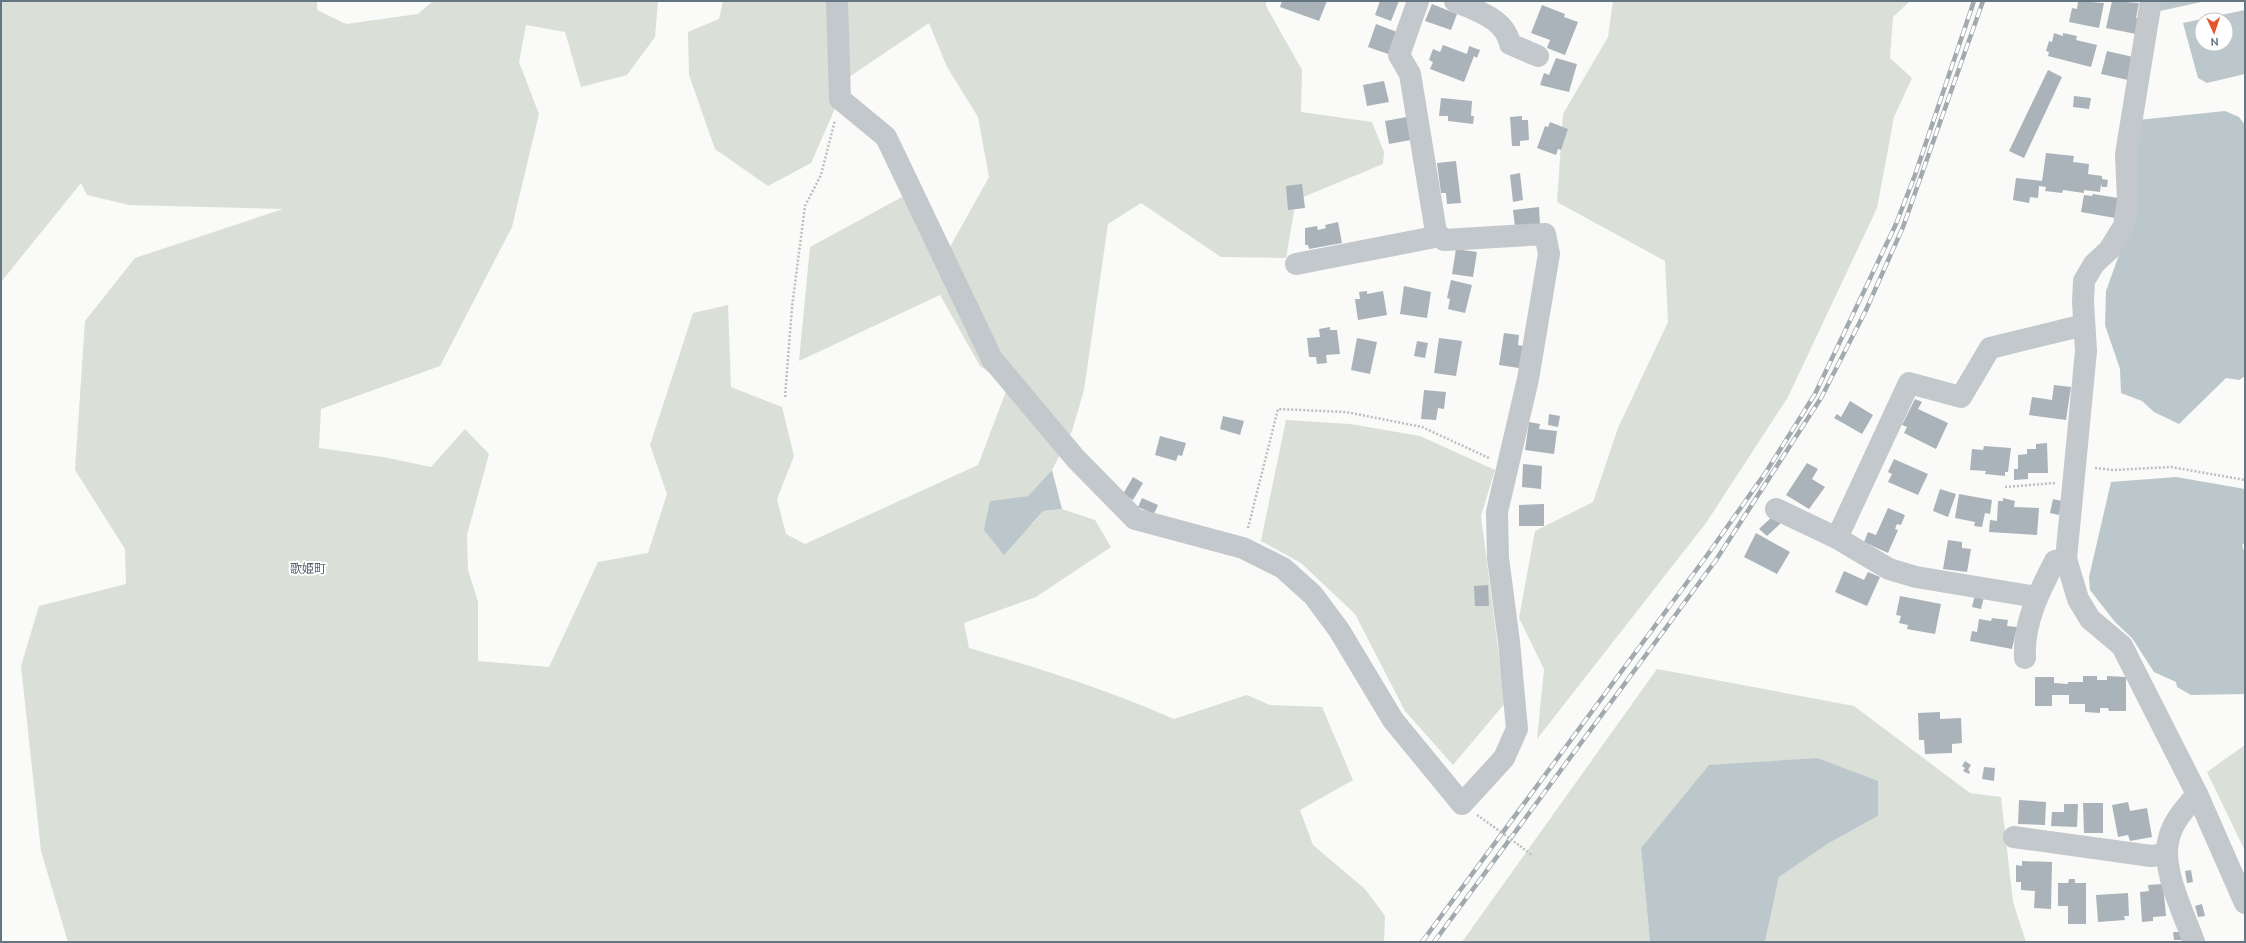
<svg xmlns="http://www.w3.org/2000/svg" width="2246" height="943" font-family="Ubuntu,'Noto Sans JP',sans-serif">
	<rect width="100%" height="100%" fill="#fafaf8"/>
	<g fill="#dadfd7">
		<path d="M1,1H317V10L346,24L418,14L433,1H658L655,37L627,75L581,87L565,32L526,25L519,62L539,114L512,227L440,366L321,409L319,448L383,457L431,467L465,429L489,454L467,535L468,570L478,602V661L549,667L598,562L648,553L667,494L650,445L693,313L728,305L731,387L782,407L794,456L777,499L786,534L805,544L978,465L1008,386L980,366L940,295L799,361L810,247L902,197L950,247L989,177L978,117L947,67L929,23L849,77L811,163L768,186L715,149L689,75L688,32L719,19L723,1H1266V6L1302,70L1301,112L1372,122L1384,152L1383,164L1296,200L1286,258L1221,257L1141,203L1108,224L1084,390L1072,431L1052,470L1028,496L990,501L1032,524L1043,511L1062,509L1095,520L1111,547L1036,597L964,623L969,648C1039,668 1107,690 1174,719L1247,695L1270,705L1322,707L1353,780L1300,810L1313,845L1365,889L1385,916L1384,942H68L41,851L21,666L39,606L126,584L125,549L75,470L85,321L135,258L283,209L129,205L87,195L81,183L1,282Z"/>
		<path d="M1613,1H1910L1893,17L1890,58L1912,78L1894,117L1877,208L1788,397L1706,523L1537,739L1544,669L1519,618L1535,531L1593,502L1618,428L1668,322L1665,261L1557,202L1563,114L1608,37Z"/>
		<path d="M1286,420L1350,424L1420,436L1495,470L1481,516L1505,703L1453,765L1405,711L1355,614L1301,563L1261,541Z"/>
		<path d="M1657,669L1854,706L1970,793L2001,797L2013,902L2026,942H1765L1779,877L1829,843L1878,816L1817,758L1709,766L1641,848L1650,942H1462Z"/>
		<path d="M2245,745V851L2207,772Z"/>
	</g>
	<g fill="#bbc7cb" fill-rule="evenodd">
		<path d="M2159,1H2206L2160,11Z"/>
		<path d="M2245,10V74L2207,83L2198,78L2183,23ZM2202,20H2226V44H2202Z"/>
		<path d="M2225,111L2239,117L2245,125V376L2239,380L2226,378L2179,424L2154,412L2142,401L2121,393L2120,369L2105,325L2106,291L2125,238L2138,120Z"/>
		<path d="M1052,470L1062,509L1043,511L1004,555L984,530L990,501L1028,496Z"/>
		<path d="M2176,477L2245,489V543L2242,545L2245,554V694L2191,695L2177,687L2176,682L2154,672L2132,638L2115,622L2090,590L2089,577L2111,482Z"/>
		<path d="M1817,758L1878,781V816L1829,843L1779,877L1765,942H1650L1641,848L1709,765Z"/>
	</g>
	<g fill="#aab3b9">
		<path d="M1282,1H1327L1319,21L1280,7Z"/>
		<path d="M1380,1H1399L1391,21L1375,15Z"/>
		<path d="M2078,1L2104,3L2099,28L2069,22L2072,8L2077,9Z"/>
		<path d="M2112,1L2139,3L2136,18L2139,19L2136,34L2106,28Z"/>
		<path d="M1432,4L1457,14L1451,30L1425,21Z"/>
		<path d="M1542,5L1565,14L1564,17L1578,22L1565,55L1547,48L1550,40L1531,33Z"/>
		<path d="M1376,24L1397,32L1391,55L1368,47Z"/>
		<path d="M2054,33L2063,36V33L2077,36L2076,40L2097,45L2091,67L2048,56L2049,52L2046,51L2049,41L2052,42Z"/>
		<path d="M1443,45L1467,54L1469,46L1480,50L1477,58L1474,56L1464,82L1430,69L1433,62L1429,60L1433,49L1440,52Z"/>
		<path d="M2107,51L2133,57L2128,80L2101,74Z"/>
		<path d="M1556,58L1577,64L1569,92L1540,85L1544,73L1549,75Z"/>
		<path d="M2048,70L2062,77L2024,158L2009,151Z"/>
		<path d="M1384,81L1389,102L1367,106L1363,85Z"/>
		<path d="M2074,96L2091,98L2089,109L2073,107Z"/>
		<path d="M1441,98L1472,101L1471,116H1474L1473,124L1448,121V116H1439Z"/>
		<path d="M1412,116L1416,139L1389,144L1385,121Z"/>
		<path d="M1522,116V120H1528L1529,140L1520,141V146H1512L1510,117Z"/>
		<path d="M1550,122L1568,129L1561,150L1558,149L1556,155L1537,148L1545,126L1548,127Z"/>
		<path d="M2046,153L2074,156L2073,162L2089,164L2088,174L2102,176V179L2108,180L2107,187H2102L2101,184L2100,192L2084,190V193L2063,190L2062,193L2045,191L2046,187L2039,186L2038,198L2030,197L2029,203L2013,200L2016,178L2042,181Z"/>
		<path d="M1456,161L1461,203L1447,204L1446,193H1441L1437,163Z"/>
		<path d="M1520,173L1523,200L1513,202L1510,175Z"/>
		<path d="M1302,184L1305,208L1288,210L1286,186Z"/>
		<path d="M2093,194L2118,198L2115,218L2081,212L2084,195L2092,196Z"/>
		<path d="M1539,207L1540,225L1515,227L1513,210Z"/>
		<path d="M1338,222L1342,243L1309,249L1308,245H1305V228L1317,226L1318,230L1326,228L1325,225Z"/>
		<path d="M1456,249L1477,252L1473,277L1452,274Z"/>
		<path d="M1451,280L1472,285L1465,313L1448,309L1450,299L1447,298Z"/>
		<path d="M1404,286L1431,292L1427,318L1400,314Z"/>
		<path d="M1367,291V294L1383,291L1387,315L1358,320L1355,299H1360L1359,292Z"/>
		<path d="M1330,327V330H1337L1340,354L1326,355L1327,363L1317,364L1316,357H1309L1307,338L1320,337L1319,329Z"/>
		<path d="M1504,333L1519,335L1518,345L1523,346L1519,368L1499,365Z"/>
		<path d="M1357,338L1377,342L1370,374L1351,370Z"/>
		<path d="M1439,338L1462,341L1456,376L1434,373Z"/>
		<path d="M1417,341L1428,343L1425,358L1414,356Z"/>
		<path d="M2054,385L2071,387L2066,420L2029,415L2032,397L2052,400Z"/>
		<path d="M1424,390L1446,392L1444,409L1438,408L1436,420L1421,419Z"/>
		<path d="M1915,399L1922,402L1918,409L1948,423L1936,449L1904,433L1907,427L1902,425Z"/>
		<path d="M1850,401L1873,415L1862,434L1834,418L1837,414L1841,417Z"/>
		<path d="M1549,414L1560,416L1558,427L1548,425Z"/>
		<path d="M1223,416L1244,421L1240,435L1220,429Z"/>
		<path d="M1529,422L1540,424L1539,429L1557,431L1554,454L1525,450Z"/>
		<path d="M1160,436L1186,443L1182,456L1178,455L1176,461L1155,455Z"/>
		<path d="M2047,443L2048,473H2028V479L2014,480V469H2018V455L2027,454V449H2036V444Z"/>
		<path d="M1984,446L2011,448L2008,472H2005V476L1985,474L1986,471L1970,470L1972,449L1983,450Z"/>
		<path d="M1894,459L1928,474L1918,495L1888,482L1892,474L1888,472Z"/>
		<path d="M1807,463L1818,469L1812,479L1825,487L1809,509L1786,495Z"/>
		<path d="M1523,464L1542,466L1541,489L1522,487Z"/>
		<path d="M1133,477L1143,483L1133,500L1123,494Z"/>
		<path d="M1940,489L1956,494L1948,517L1933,511Z"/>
		<path d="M1959,494L1992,500L1990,514L1985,513L1982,527L1974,526L1975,522L1955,518Z"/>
		<path d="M1142,498L1158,505L1154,514L1138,507Z"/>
		<path d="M2003,498L2015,501L2014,507L2039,508L2037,535L1989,532L1990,520L1997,521L1998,501H2003Z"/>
		<path d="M2053,499L2062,501L2059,515L2050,513Z"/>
		<path d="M1544,504V526H1519V505Z"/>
		<path d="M1888,508L1905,515L1901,525L1897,524L1895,529L1898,530L1888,553L1864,542L1868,532L1876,535Z"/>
		<path d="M1774,515L1781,523L1767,536L1759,529Z"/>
		<path d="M1756,533L1790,552L1777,574L1744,557Z"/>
		<path d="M1948,540L1962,542V548L1971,549L1967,572L1943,569Z"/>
		<path d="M1844,571L1864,580L1868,572L1880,577L1867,606L1835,592Z"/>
		<path d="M1488,585L1489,606H1475L1474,586Z"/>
		<path d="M1975,595L1984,597L1981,609L1972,607Z"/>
		<path d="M1900,596L1941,604L1935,634L1907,629L1908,625L1899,623L1901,616L1896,615Z"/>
		<path d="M1992,618L2008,620L2007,626L2017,627L2012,649L1970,641L1972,631L1977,632L1979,619L1991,621Z"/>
		<path d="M2083,676H2097V680H2107V676L2126,677V711H2109L2108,708H2100V713L2085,712V704H2069V695H2052V706H2035V677H2054V683L2068,684V682H2083Z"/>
		<path d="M1940,712V719L1961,718L1962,743L1952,744V753L1925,754L1924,740H1919L1918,713Z"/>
		<path d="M1965,761L1971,765L1968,770L1970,771L1969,774L1963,771L1965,768L1962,766Z"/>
		<path d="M1984,767L1995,768L1994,781L1982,779Z"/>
		<path d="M2019,800L2046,802L2045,825L2018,824Z"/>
		<path d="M2128,802L2130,811L2147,808L2152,837L2130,841L2128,835L2118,837L2112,805Z"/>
		<path d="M2083,803H2103V833H2084Z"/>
		<path d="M2064,804H2078L2077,827L2051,826L2052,812H2064Z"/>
		<path d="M2022,861L2052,862L2051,909L2034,908L2035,891L2021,890V882H2016V865L2022,866Z"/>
		<path d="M2191,870L2193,882L2187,883L2185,871Z"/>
		<path d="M2069,879H2075V883H2086V924H2068V906H2058V883H2068Z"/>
		<path d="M2163,884L2166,916L2153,917V921L2142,922L2140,892L2149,891L2148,885Z"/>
		<path d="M2128,893L2129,916H2124L2125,920L2098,922L2096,895Z"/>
		<path d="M2202,904L2205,916L2198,917L2195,906Z"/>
		<path d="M2173,932H2187V940H2174Z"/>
	</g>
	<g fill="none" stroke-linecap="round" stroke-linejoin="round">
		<g stroke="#bbbfc2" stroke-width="2.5" stroke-dasharray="2 2" stroke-linecap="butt">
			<path d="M785,397L792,307L805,206L821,175L835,120"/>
			<path d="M2095,468L2114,470L2171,467L2245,480"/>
			<path d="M2005,487L2055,483"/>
			<path d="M1248,528L1278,409L1346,412L1422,427L1489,458"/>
			<path d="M1477,815L1501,832"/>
			<path d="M1520,846L1533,856"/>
		</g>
		<g stroke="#c3c8cc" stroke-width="22">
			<path d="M837,1L840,99L886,137L992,359L1076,459L1135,519L1243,548L1283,568L1313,595L1339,630L1393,720L1462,804L1504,758L1517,729L1509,642L1498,558L1497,512L1528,379L1549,254L1545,234L1444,240L1436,232L1410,74L1399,55L1418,1"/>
			<path d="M1455,1C1476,11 1505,18 1510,44L1538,56"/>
			<path d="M2151,1L2126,154L2128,200L2124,226L2109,250L2094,264L2084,281L2083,302L2086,351L2066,559L2078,599L2090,619L2122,646L2197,794L2245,903"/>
			<path d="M1296,264L1440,236"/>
			<path d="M1776,509L1837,538L1889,569L1916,577L2036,597"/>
			<path d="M1837,538L1909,383L1961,397L1990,348L2084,325"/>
			<path d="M2025,658C2023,623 2039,592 2055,561L2066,559"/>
			<path d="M2014,837L2151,856L2167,854"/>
			<path d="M2194,942C2184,914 2160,867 2169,838C2173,820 2187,807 2197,794"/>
		</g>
		<defs>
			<g id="rail">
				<path d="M1422,942L1708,554L1766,472L1815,394L1896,224L1915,175L1974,1"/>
				<path d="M1434,942L1716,560L1821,398L1866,310L1903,227L1983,1"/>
			</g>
		</defs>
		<use href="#rail" stroke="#a2aab0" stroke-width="4.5"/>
		<use href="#rail" stroke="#fff" stroke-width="3" stroke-dasharray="9" stroke-linecap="butt"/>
		<path stroke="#bbbfc2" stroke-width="2.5" stroke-dasharray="2 2" stroke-linecap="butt" d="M1501,832L1520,846"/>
	</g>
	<g text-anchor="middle" stroke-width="4" stroke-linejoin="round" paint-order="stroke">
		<g font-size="12" fill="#57646e" stroke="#fff">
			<text x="308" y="573">歌姫町</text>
		</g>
	</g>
	<rect width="2246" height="943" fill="none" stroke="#657683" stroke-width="4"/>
	<g transform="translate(2214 32) rotate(177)"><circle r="19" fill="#ffffff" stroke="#c1c8cd"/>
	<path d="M0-3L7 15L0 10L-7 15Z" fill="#e4572e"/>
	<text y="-6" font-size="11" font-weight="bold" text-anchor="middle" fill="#657683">N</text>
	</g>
</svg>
